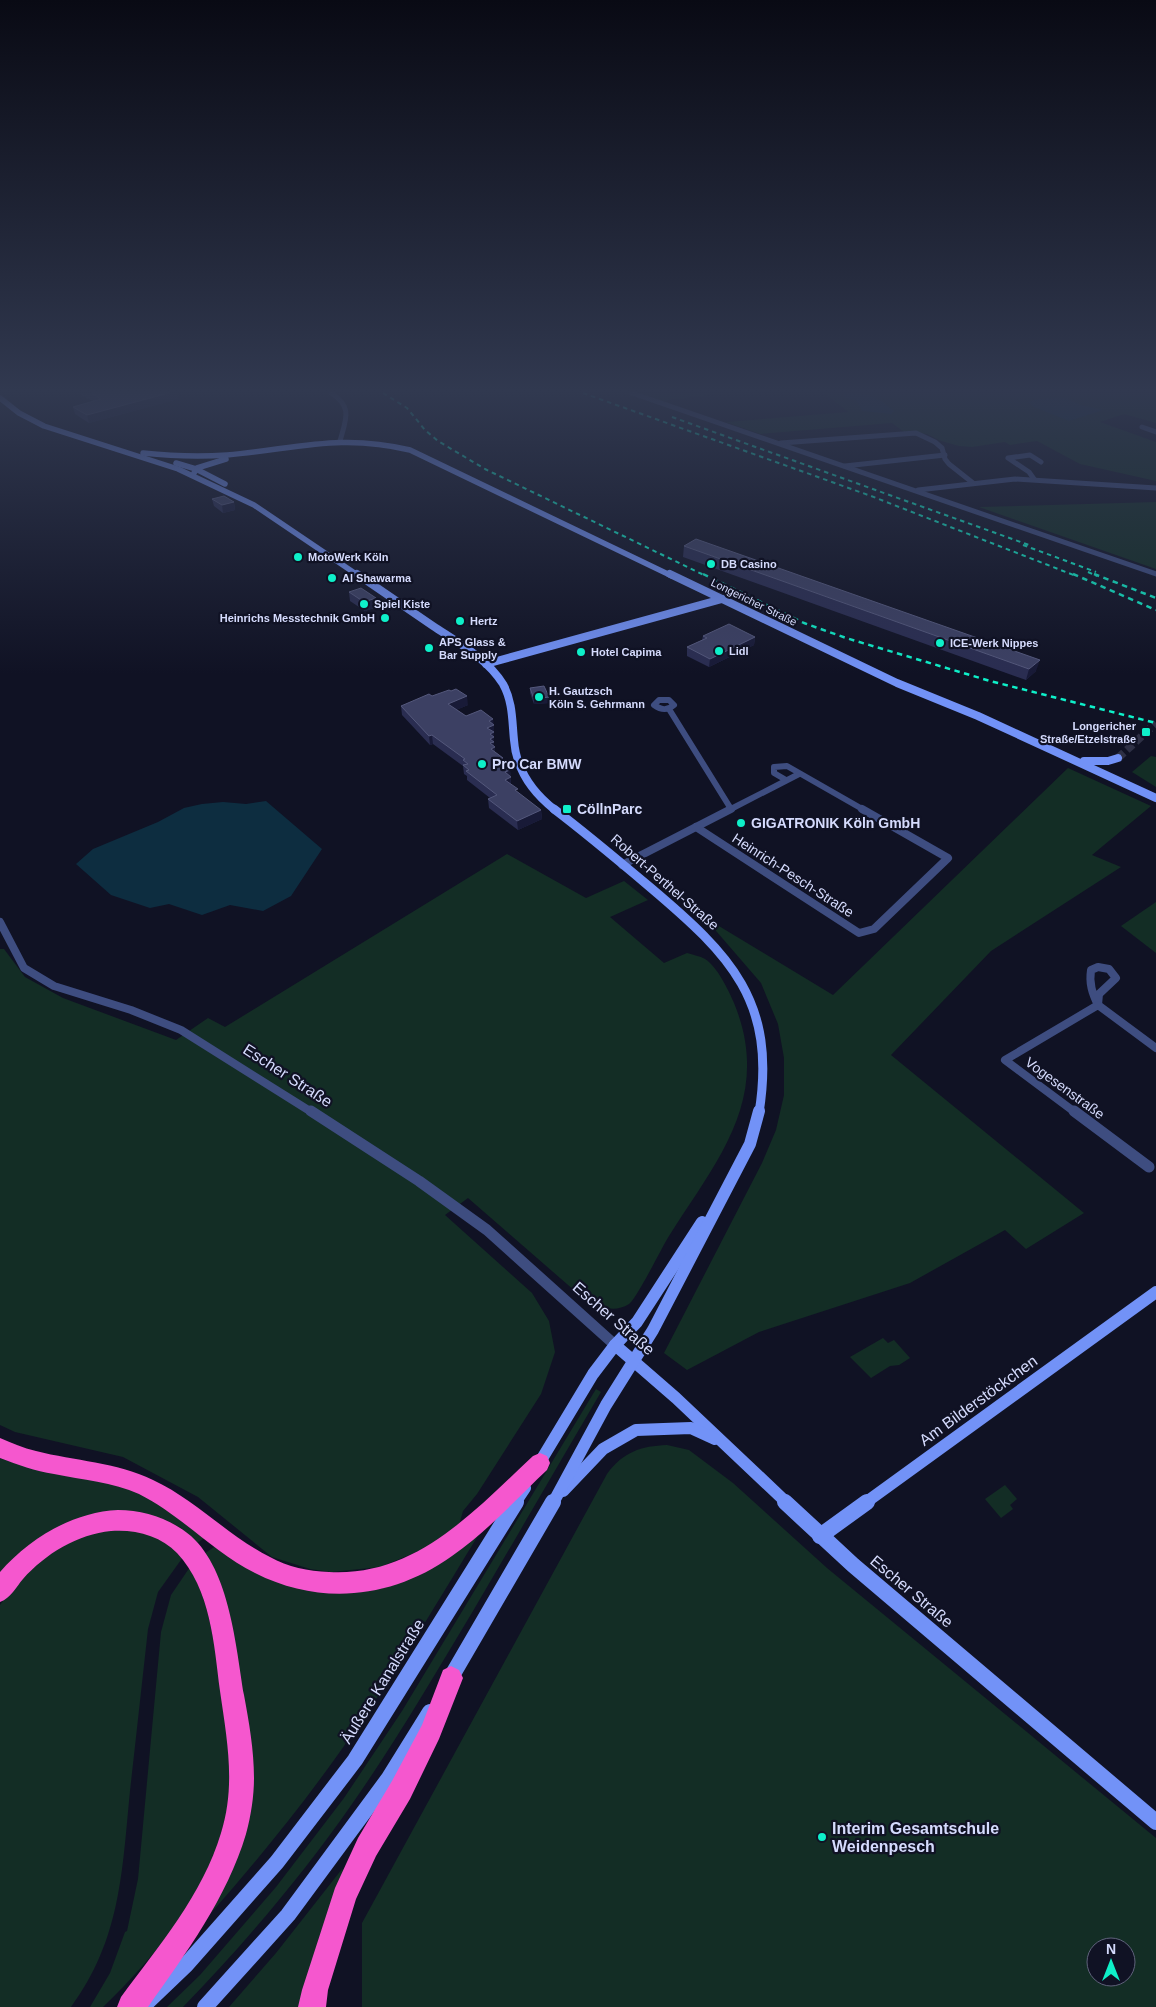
<svg xmlns="http://www.w3.org/2000/svg" width="1156" height="2007" font-family="Helvetica,sans-serif">
	<rect width="100%" height="100%" fill="#101224"/>
	<g fill="#132d25" fill-rule="evenodd">
		<path d="M640,393H724L662,401Z"/>
		<path d="M825,393H1156V423L1124,414L1100,422L1156,442V481L1080,464L1037,441L1010,445L1005,442L972,447L959,446L941,441L927,434L904,432L892,423L760,434L726,422L848,412Z"/>
		<path d="M1156,502V569L979,507Z"/>
		<path d="M1151,756L1156,757V787L1132,772Z"/>
		<path d="M1068,768L1151,806L1092,855L1121,867L991,951L891,1055L1084,1213L1026,1249L1005,1230L910,1283L759,1332L687,1370L664,1353L762,1163L776,1130L784,1095V1058L778,1024L761,983L704,917L833,995Z"/>
		<path d="M507,854L586,898L624,881L648,900L610,917L664,963L687,953C693,955 700,956 705,959C717,966 729,991 734,1003C773,1098 717,1160 669,1236C662,1247 636,1300 629,1304C613,1314 598,1306 583,1298L468,1198L445,1215L532,1293L549,1321L555,1352L541,1394L477,1494L463,1511L459,1525L429,1547L380,1567L331,1572L310,1569L272,1557L198,1497L123,1457L15,1432L0,1425V949H4L25,977L63,998L176,1040L208,1018L225,1027Z"/>
		<path d="M1156,902V953L1121,926Z"/>
		<path d="M883,1338L888,1343L894,1340L910,1358L899,1365L890,1366L871,1378L850,1357Z"/>
		<path d="M596,1389L601,1392C558,1465 516,1538 473,1611C434,1676 396,1741 352,1804C302,1876 244,1944 183,2007H167L200,1975L276,1887L344,1798L402,1711Z"/>
		<path d="M667,1445L689,1450L733,1483L827,1568L1156,1838V2007H362V1923L607,1474C623,1452 641,1446 667,1445ZM1096,1947H1126V1977H1096Z"/>
		<path d="M0,1458C46,1475 108,1474 149,1497C169,1508 188,1524 206,1537L197,1543L181,1528L166,1520L128,1512L0,1578Z"/>
		<path d="M1005,1485L1017,1499L1010,1505L1013,1509L1001,1518L985,1499Z"/>
		<path d="M134,1529L164,1540L183,1557L158,1592L148,1629C142,1683 136,1737 130,1791C122,1871 121,1939 71,2007H0V1605L13,1587L46,1554L90,1532Z"/>
		<path d="M479,1534C441,1596 404,1659 362,1720C316,1788 265,1852 211,1913L208,1912L236,1856L222,1589L214,1569L204,1554L217,1545L321,1592Z"/>
		<path d="M190,1567C210,1605 215,1646 221,1687C226,1721 234,1755 232,1789C231,1798 228,1807 226,1815C210,1891 158,1954 103,2007H90L110,1973L125,1932L127,1931L138,1879L161,1632L171,1595Z"/>
		<path d="M342,1869L344,1872L319,1937L301,2007H229L276,1953Z"/>
	</g>
	<g fill="#0d2d40">
		<path d="M845,393C869,393 875,395 894,411L891,414L862,411L857,401L843,397Z"/>
		<path d="M1066,398L1081,405L1103,410L1069,421L1034,407L1028,402L1038,399Z"/>
		<path d="M266,801L322,849L291,896L263,911L230,905L202,915L169,904L150,908L111,895L76,864L93,849L158,822L184,808L202,804L223,802L246,804Z"/>
	</g>
	<g fill="none" stroke-linecap="round" stroke-linejoin="round">
		<path stroke="#2e3045" stroke-width="8" stroke-dasharray="8 4" stroke-linecap="butt" d="M1118,758L1156,723"/>
		<g stroke="#3e4d80" stroke-width="5">
			<path d="M331,393C353,407 346,419 340,441"/>
			<path d="M632,393L1156,574"/>
			<path d="M1142,427L1156,432"/>
			<path d="M781,443L916,433L935,442L942,448L945,459L949,464L973,483"/>
			<path d="M845,466L945,455"/>
			<path d="M1034,479L1029,472L1008,458L1030,455L1041,462"/>
			<path d="M918,490L1015,479L1156,488"/>
		</g>
		<g stroke="#3e4d80" stroke-width="6">
			<path d="M659,700H669L674,705C667,711 661,710 654,705Z"/>
			<path d="M669,709L731,809"/>
			<path d="M786,780L774,773V767L787,766L864,810"/>
			<path d="M729,810L799,774"/>
		</g>
		<g stroke="#3e4d80" stroke-width="8">
			<path d="M696,827L859,933L874,929L948,858L862,809"/>
			<path d="M622,865L731,809"/>
			<path d="M0,922L24,968L54,986L131,1010L181,1030L313,1113"/>
			<path d="M1098,967L1109,969L1116,978L1099,994L1098,1005C1092,993 1089,983 1091,970Z"/>
			<path d="M1076,1113L1005,1060L1098,1005L1156,1048"/>
		</g>
		<g stroke="#3e4d80" stroke-width="11">
			<path d="M311,1111L419,1181L487,1230L615,1345"/>
			<path d="M1074,1111L1149,1167"/>
		</g>
		<g stroke="#7292f7" stroke-width="5.5">
			<path d="M0,398L19,413L44,426L178,469L254,505L359,576"/>
			<path d="M143,453C171,456 199,457 227,455C296,449 340,433 410,450L672,576"/>
			<path d="M176,463L196,469L225,484"/>
			<path d="M194,473L197,468L226,459"/>
		</g>
		<g stroke="#7292f7" stroke-width="8">
			<path d="M357,574C382,591 408,609 433,626C457,642 487,658 503,684C513,702 512,721 514,740C516,770 532,792 555,810"/>
			<path d="M670,574L897,683L978,716L1156,798"/>
			<path d="M486,664L722,599"/>
			<path d="M1084,761H1108L1118,758"/>
		</g>
		<path stroke="#7292f7" stroke-width="9" d="M554,809C587,834 619,861 651,888C730,955 777,1001 759,1113"/>
		<g stroke="#7292f7" stroke-width="12">
			<path d="M615,1345L676,1398L787,1503"/>
			<path d="M537,1467L593,1374L615,1345L637,1322L702,1222"/>
			<path d="M563,1491L603,1449L636,1430L691,1428L715,1439"/>
			<path d="M515,1503L525,1488"/>
			<path d="M553,1503L606,1405L653,1330L750,1144L759,1111"/>
			<path d="M865,1503L1156,1292"/>
		</g>
		<g stroke="#7292f7" stroke-width="16">
			<path d="M785,1502L853,1565L1156,1822"/>
			<path d="M820,1536L867,1502"/>
			<path d="M450,1679L553,1502"/>
			<path d="M142,2007L186,1965L277,1862L355,1760L516,1502"/>
			<path d="M205,2007L288,1915L389,1778L430,1712"/>
		</g>
		<g fill="#f557ce" fill-rule="evenodd">
			<path d="M0,1438C12,1443 23,1448 36,1451C75,1461 116,1462 153,1480C196,1500 228,1536 270,1557C288,1567 308,1571 329,1572C416,1577 474,1511 533,1456L540,1453L547,1456L550,1463L547,1470C516,1499 487,1532 452,1556C392,1599 320,1606 255,1573C213,1552 181,1515 139,1494C113,1482 82,1480 54,1474C35,1471 18,1465 0,1458Z"/>
			<path d="M118,1510C144,1510 171,1519 191,1536C230,1571 236,1647 244,1695C249,1722 254,1750 254,1778C254,1796 251,1816 246,1834C227,1898 186,1953 148,2007H117L121,1997C158,1947 203,1894 221,1833C236,1785 227,1740 220,1691C214,1645 211,1589 177,1553C161,1536 135,1529 111,1531C78,1534 45,1554 23,1579C16,1587 11,1598 0,1602V1572C29,1539 72,1512 118,1510Z"/>
			<path d="M451,1666L459,1670L463,1678L439,1739L410,1799L376,1856L356,1899L328,1990L326,2007H298L302,1990L335,1888L358,1838L392,1781L422,1725L443,1670Z"/>
		</g>
		<g stroke="#0ef0c9" stroke-width="2" stroke-dasharray="4.5 4" stroke-linecap="butt">
			<path d="M383,393L407,408L425,430L438,441L485,469L706,576"/>
			<path d="M583,393L871,496L1076,576"/>
			<path d="M672,417L1029,545"/>
			<path d="M1023,545L1096,572"/>
			<path d="M1088,572L1097,576"/>
		</g>
		<g stroke="#0ef0c9" stroke-width="2.5" stroke-dasharray="5.5 4.5" stroke-linecap="butt">
			<path d="M703,574L804,623L846,638L990,681L1156,723"/>
			<path d="M1073,574L1156,610"/>
			<path d="M1094,574L1156,598"/>
		</g>
	</g>
	<g fill="#2a2d51">
		<path d="M81,393H176L178,399L89,423L75,414L73,407L93,401L81,395Z"/>
		<path d="M212,499L234,502L235,510L223,513L214,506Z"/>
		<path d="M684,546L1036,671L1026,680L683,557Z"/>
		<path d="M349,592L376,598L377,607L365,611L350,601Z"/>
		<path d="M703,636L755,637L754,645L709,667L687,656V647L702,640Z"/>
		<path d="M530,688L549,697V703L534,704L530,693Z"/>
		<path d="M432,696L468,705L456,710L466,716L494,725V746L495,752L503,758L504,765L510,770L511,784L518,793L541,810L542,819L518,830L489,808L488,799L490,798L467,780V776L464,774L463,766L433,744L430,745L402,715L401,706Z"/>
	</g>
	<g fill="#181a37">
		<path d="M169,393H176L178,399L89,423L87,415Z"/>
		<path d="M234,502L235,510L223,513L222,505Z"/>
		<path d="M376,598L377,607L365,611L364,602Z"/>
		<path d="M755,637L754,645L709,667L710,659Z"/>
		<path d="M1040,660L1036,671L1026,680L1029,669Z"/>
		<path d="M467,696L468,705L449,713L448,704Z"/>
		<path d="M549,697V703L534,704V699Z"/>
		<path d="M493,719L494,725V746L495,756L491,758L487,728L489,721Z"/>
		<path d="M432,735L433,744L430,745L429,736Z"/>
		<path d="M503,758L504,767L498,761Z"/>
		<path d="M510,770L511,786L506,789L505,772Z"/>
		<path d="M541,810L542,819L518,830L517,821Z"/>
	</g>
	<g fill="#3c4063" stroke="#54587c">
		<path d="M91,393H169L87,415L73,407L101,399Z"/>
		<path d="M224,496L234,502L222,505L212,499Z"/>
		<path d="M696,539L1040,660L1029,669L684,546Z"/>
		<path d="M361,588L376,598L364,602L349,592Z"/>
		<path d="M729,624L755,637L710,659L687,647L707,638L703,636Z"/>
		<path d="M544,686L549,697L534,699L530,688Z"/>
		<path d="M456,689L467,696L448,704L466,716L481,710L493,719L489,721L494,725L487,728L494,732L490,734L494,737L490,739L494,742L490,743L495,747L491,749L503,758L498,761L510,770L505,772L511,777L505,780L518,789L515,790L541,810L517,821L488,799L497,795L466,771L469,770L463,765L468,764L463,760L465,759L432,735L429,736L401,706L429,694L432,696L449,690L451,691Z"/>
	</g>
	<linearGradient id="sky" x2="0" y2="1"><stop stop-color="#090a14"/><stop offset="0.58" stop-color="#313950"/><stop offset="1" stop-color="#313950" stop-opacity="0"/></linearGradient>
	<rect width="1156" height="674" fill="url(#sky)"/>
	<g fill="#0ef0c9" stroke="#101224" stroke-width="2">
		<circle cx="298" cy="557" r="5"/>
		<circle cx="711" cy="564" r="5"/>
		<circle cx="332" cy="578" r="5"/>
		<circle cx="364" cy="604" r="5"/>
		<circle cx="385" cy="618" r="5"/>
		<circle cx="460" cy="621" r="5"/>
		<circle cx="940" cy="643" r="5"/>
		<circle cx="429" cy="648" r="5"/>
		<circle cx="719" cy="651" r="5"/>
		<circle cx="581" cy="652" r="5"/>
		<circle cx="539" cy="697" r="5"/>
		<rect x="1141" y="727" width="10" height="10" rx="2.5"/>
		<circle cx="482" cy="764" r="5"/>
		<rect x="562" y="804" width="10" height="10" rx="2.5"/>
		<circle cx="741" cy="823" r="5"/>
		<circle cx="822" cy="1837" r="5"/>
	</g>
	<g text-anchor="middle" stroke-width="4.5" stroke-linejoin="round" paint-order="stroke">
		<g font-size="11" font-weight="bold" fill="#d5dbfd" stroke="#101224" text-anchor="start">
			<text x="308" y="561">MotoWerk Köln</text>
			<text x="721" y="568">DB Casino</text>
			<text x="342" y="582">Al Shawarma</text>
			<text x="374" y="608">Spiel Kiste</text>
			<text x="375" y="622" text-anchor="end">Heinrichs Messtechnik GmbH</text>
			<text x="470" y="625">Hertz</text>
			<text x="439" y="646">APS Glass &amp;<tspan x="439" dy="13">Bar Supply</tspan></text>
			<text x="950" y="647">ICE-Werk Nippes</text>
			<text x="729" y="655">Lidl</text>
			<text x="591" y="656">Hotel Capima</text>
			<text x="549" y="695">H. Gautzsch<tspan x="549" dy="13">Köln S. Gehrmann</tspan></text>
			<text x="1136" y="730" text-anchor="end">Longericher<tspan x="1136" dy="13">Straße/Etzelstraße</tspan></text>
		</g>
		<g font-size="11" fill="#d5dbfd" stroke="#101224">
			<text transform="translate(754 602) rotate(26)" y="4">Longericher Straße</text>
		</g>
		<g font-size="14" font-weight="bold" fill="#d5dbfd" stroke="#101224" text-anchor="start">
			<text x="492" y="769">Pro Car BMW</text>
			<text x="577" y="814">CöllnParc</text>
			<text x="751" y="828">GIGATRONIK Köln GmbH</text>
		</g>
		<g font-size="14" fill="#d5dbfd" stroke="#101224">
			<text transform="translate(793 875) rotate(33)" y="5">Heinrich-Pesch-Straße</text>
			<text transform="translate(665 882) rotate(41)" y="5">Robert-Perthel-Straße</text>
			<text transform="translate(1065 1088) rotate(36)" y="5">Vogesenstraße</text>
		</g>
		<g font-size="16" fill="#d5dbfd" stroke="#101224">
			<text transform="translate(288 1075) rotate(33)" y="6">Escher Straße</text>
			<text transform="translate(614 1318) rotate(41)" y="6">Escher Straße</text>
			<text transform="translate(978 1400) rotate(-36)" y="6">Am Bilderstöckchen</text>
			<text transform="translate(912 1591) rotate(40)" y="6">Escher Straße</text>
			<text transform="translate(382 1681) rotate(-58)" y="6">Äußere Kanalstraße</text>
		</g>
		<g font-size="16" font-weight="bold" fill="#d5dbfd" stroke="#101224" text-anchor="start">
			<text x="832" y="1834">Interim Gesamtschule<tspan x="832" dy="18">Weidenpesch</tspan></text>
		</g>
	</g>
	<g transform="translate(1111 1962)"><circle r="24" fill="#101224" stroke="#5f627b"/>
	<path d="M0-4L9 19L0 12L-9 19Z" fill="#0ef0c9"/>
	<text y="-8" font-size="14" font-weight="bold" text-anchor="middle" fill="#d5dbfd">N</text>
	</g>
</svg>
